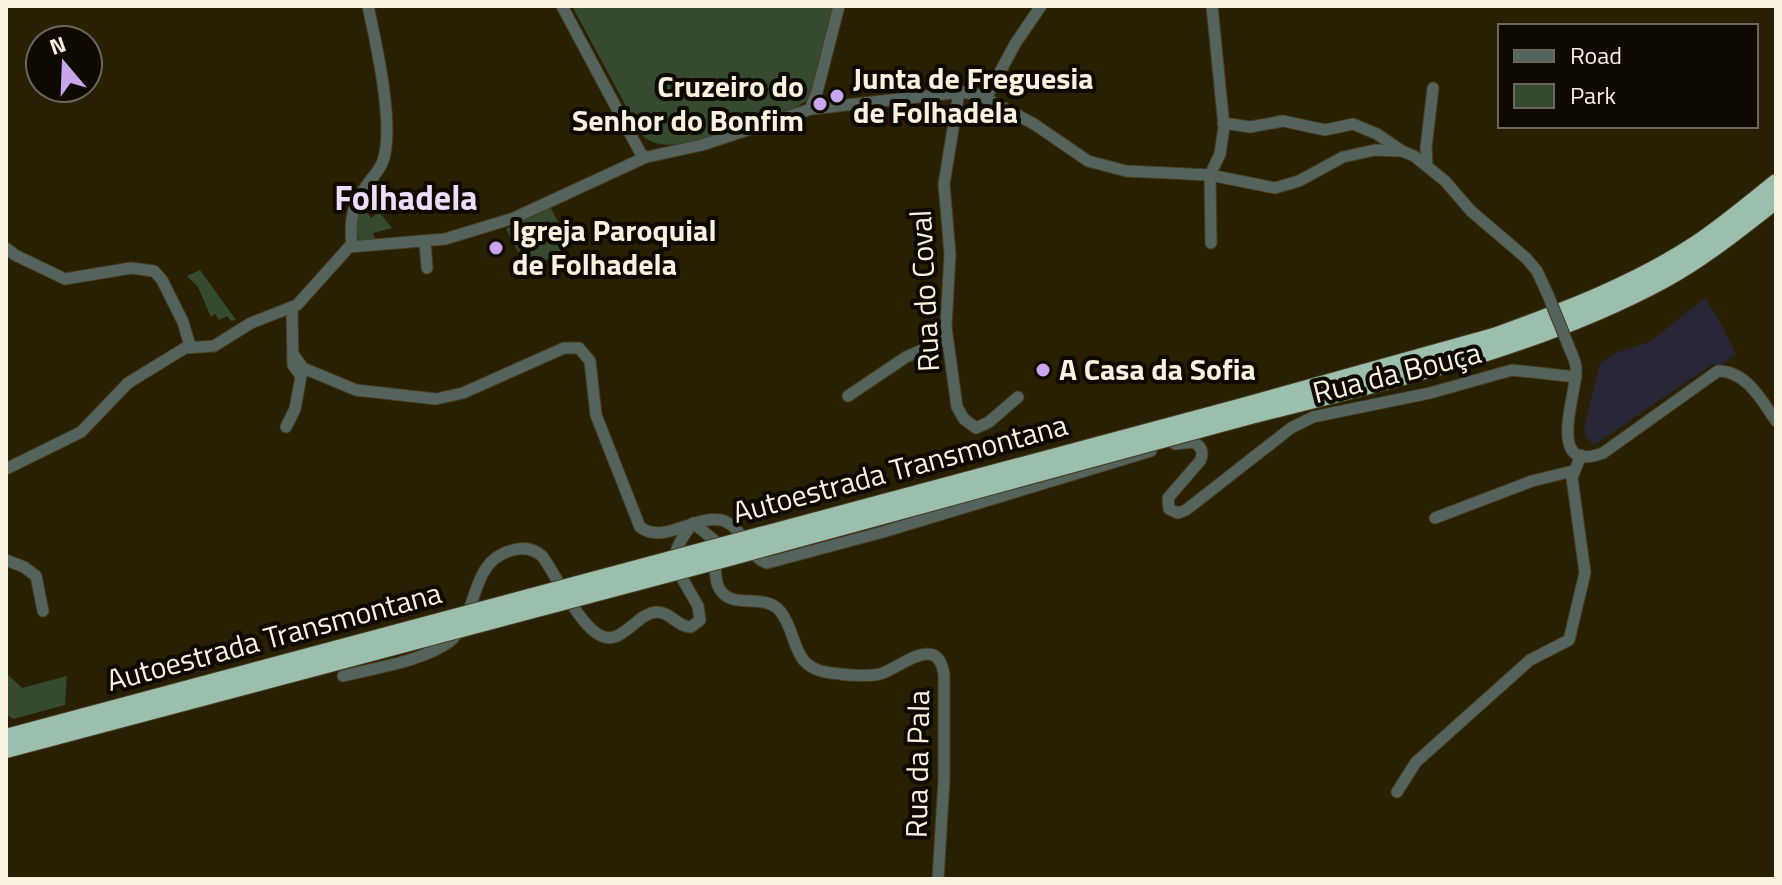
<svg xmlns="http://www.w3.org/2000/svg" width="1782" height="885" font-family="'Titillium Web',sans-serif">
	<rect width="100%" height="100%" fill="#292003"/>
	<path fill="#282536" d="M1705,298L1719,320L1736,354L1719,367L1713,364L1594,445L1586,437L1584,428L1600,363L1617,352L1650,342Z"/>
	<g fill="#364a30">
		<path d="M572,6H834C825,31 822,82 807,100C798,111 703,142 687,144C670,145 653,147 641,134Z"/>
		<path d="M360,203L371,218L379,212L392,228L373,233L376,242L361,241L355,236Z"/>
		<path d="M549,205L571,246L528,270L506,229Z"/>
		<path d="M200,270L236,320L231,321L227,316L219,320L215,314L211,317L198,287L187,276Z"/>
		<path d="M6,673L22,688L67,676L65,705L13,719L6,714Z"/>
	</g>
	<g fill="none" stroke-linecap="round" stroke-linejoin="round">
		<defs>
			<g id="minor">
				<path d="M562,6L641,154L646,157"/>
				<path d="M959,92L944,184L950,254L946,327L957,407L964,419L976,428L989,422L1018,397"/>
				<path d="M986,98L1015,44L1041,6"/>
				<path d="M810,109L817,92L839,6"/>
				<path d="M1223,123L1250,127L1283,121L1325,130L1353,124L1377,134L1402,151"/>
				<path d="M647,157L702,145L811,109L962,92L979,95L1034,124L1088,161L1126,171L1210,175L1275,188L1299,181L1343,157L1375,150L1402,151L1414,156L1445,181L1471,211L1526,258L1537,271L1548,295"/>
				<path d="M1427,166L1426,148L1433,88"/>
				<path d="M425,242L427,268"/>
				<path d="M1211,243L1210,175L1220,154L1224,127L1212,6"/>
				<path d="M352,246C349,219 353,203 369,182C374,176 380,169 383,161C395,126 376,43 368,6"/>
				<path d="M6,248L15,255L65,279L131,268L154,271L162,280L183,322L190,346"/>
				<path d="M1569,347C1572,355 1577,363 1576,371C1576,396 1545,475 1603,453L1718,371C1747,371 1762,401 1776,421"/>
				<path d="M293,354L303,368L356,390L436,399L463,393L564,348H579L590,361L596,415L640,527C664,545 694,515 721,520C744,526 746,556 767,563L883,532L1151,451"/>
				<path d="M848,396L906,357L947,339"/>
				<path d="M286,427L295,409L301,376L293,365L292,307"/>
				<path d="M1175,444L1193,442C1202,446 1204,453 1200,461L1168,498L1169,509L1178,513L1186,510L1291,428L1313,417L1430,393L1512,370L1576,377"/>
				<path d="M6,469L81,432L128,383L185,348L214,346L251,323L297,305L349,247L445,239L514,218L646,157"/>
				<path d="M1435,518L1532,481L1573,471"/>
				<path d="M693,523L714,540C718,554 712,575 719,588C731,611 765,592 780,611C800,636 789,668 831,673C846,675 866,677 880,674C899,669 938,631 944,675V780L938,879"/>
				<path d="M6,560L24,567L36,576L43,611"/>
				<path d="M343,676C374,668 423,661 449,642C480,618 467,561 513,550C524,547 534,549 542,556C557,575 587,646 614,637C629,633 640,613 657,612C671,612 677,627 691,627L700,620L698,606L675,566C673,549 683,537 692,524"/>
				<path d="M1397,792L1416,762L1530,660L1569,640L1585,573L1572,478L1581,455"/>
			</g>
			<g id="highway">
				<path d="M1239,407L1494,336C1563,311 1635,284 1697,243C1725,224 1750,203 1776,182"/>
				<path d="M1243,418C1386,381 1536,350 1666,279C1706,257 1741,228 1776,201"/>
			</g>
		</defs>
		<use href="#minor" stroke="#463d22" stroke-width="13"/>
		<use href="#highway" stroke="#463d22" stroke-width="18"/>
		<use href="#minor" stroke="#54635b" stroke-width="11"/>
		<use href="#highway" stroke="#9bbfac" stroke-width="16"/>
		<defs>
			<path id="minor-bridge" d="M1548,295L1569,347"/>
			<g id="highway-bridge">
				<path d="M6,737L1239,407"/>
				<path d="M6,750L718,561L1243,418"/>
			</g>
		</defs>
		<use href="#minor-bridge" stroke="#463d22" stroke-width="13" stroke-linecap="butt"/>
		<use href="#highway-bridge" stroke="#463d22" stroke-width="18" stroke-linecap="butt"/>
		<use href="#minor-bridge" stroke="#54635b" stroke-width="11"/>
		<use href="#highway-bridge" stroke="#9bbfac" stroke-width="16"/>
	</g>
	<g fill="#c9a5ee" stroke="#0e0a02" stroke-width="3">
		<circle cx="837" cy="96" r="8"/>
		<circle cx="820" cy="104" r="8"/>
		<circle cx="496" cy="248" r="8"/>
		<circle cx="1043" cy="370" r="8"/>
	</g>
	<g text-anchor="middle" stroke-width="8" stroke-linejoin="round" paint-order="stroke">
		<g font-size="30" font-weight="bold" fill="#f7f1e0" stroke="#0e0a02" text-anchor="start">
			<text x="853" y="89">Junta de Freguesia<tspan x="853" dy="34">de Folhadela</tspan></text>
			<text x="804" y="97" text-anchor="end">Cruzeiro do<tspan x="804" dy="34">Senhor do Bonfim</tspan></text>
			<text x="512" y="241">Igreja Paroquial<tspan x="512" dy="34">de Folhadela</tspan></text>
			<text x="1059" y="380">A Casa da Sofia</text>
		</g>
		<g font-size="30" fill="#f7f1e0" stroke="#0e0a02">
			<text transform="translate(925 291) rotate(-93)" y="10">Rua do Coval</text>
			<text transform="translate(1397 373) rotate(-14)" y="10">Rua da Bouça</text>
			<text transform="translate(900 469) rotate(-15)" y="10">Autoestrada Transmontana</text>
			<text transform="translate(274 637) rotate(-15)" y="10">Autoestrada Transmontana</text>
			<text transform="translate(918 764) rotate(-89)" y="10">Rua da Pala</text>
		</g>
		<g font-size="34" font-weight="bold" fill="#ebdefa" stroke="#0e0a02">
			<text x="406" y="210">Folhadela</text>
		</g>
	</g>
	<rect width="1782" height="885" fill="none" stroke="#f7f1e0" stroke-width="16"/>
	<rect x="1498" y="24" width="260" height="104" fill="#0e0a02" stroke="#6b665b" stroke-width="2"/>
	<rect x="1514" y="50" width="40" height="12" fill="#54635b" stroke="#6b665b" stroke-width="2"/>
	<text x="1570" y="64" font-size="24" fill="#f7f1e0">Road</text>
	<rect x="1514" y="84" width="40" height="24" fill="#364a30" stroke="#6b665b" stroke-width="2"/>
	<text x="1570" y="104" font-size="24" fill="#f7f1e0">Park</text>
	<g transform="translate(64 64) rotate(341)"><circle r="38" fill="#0e0a02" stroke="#6b665b" stroke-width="2"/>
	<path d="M0-6L14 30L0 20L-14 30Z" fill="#c9a5ee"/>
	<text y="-12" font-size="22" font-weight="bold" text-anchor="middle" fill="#f7f1e0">N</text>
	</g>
</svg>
